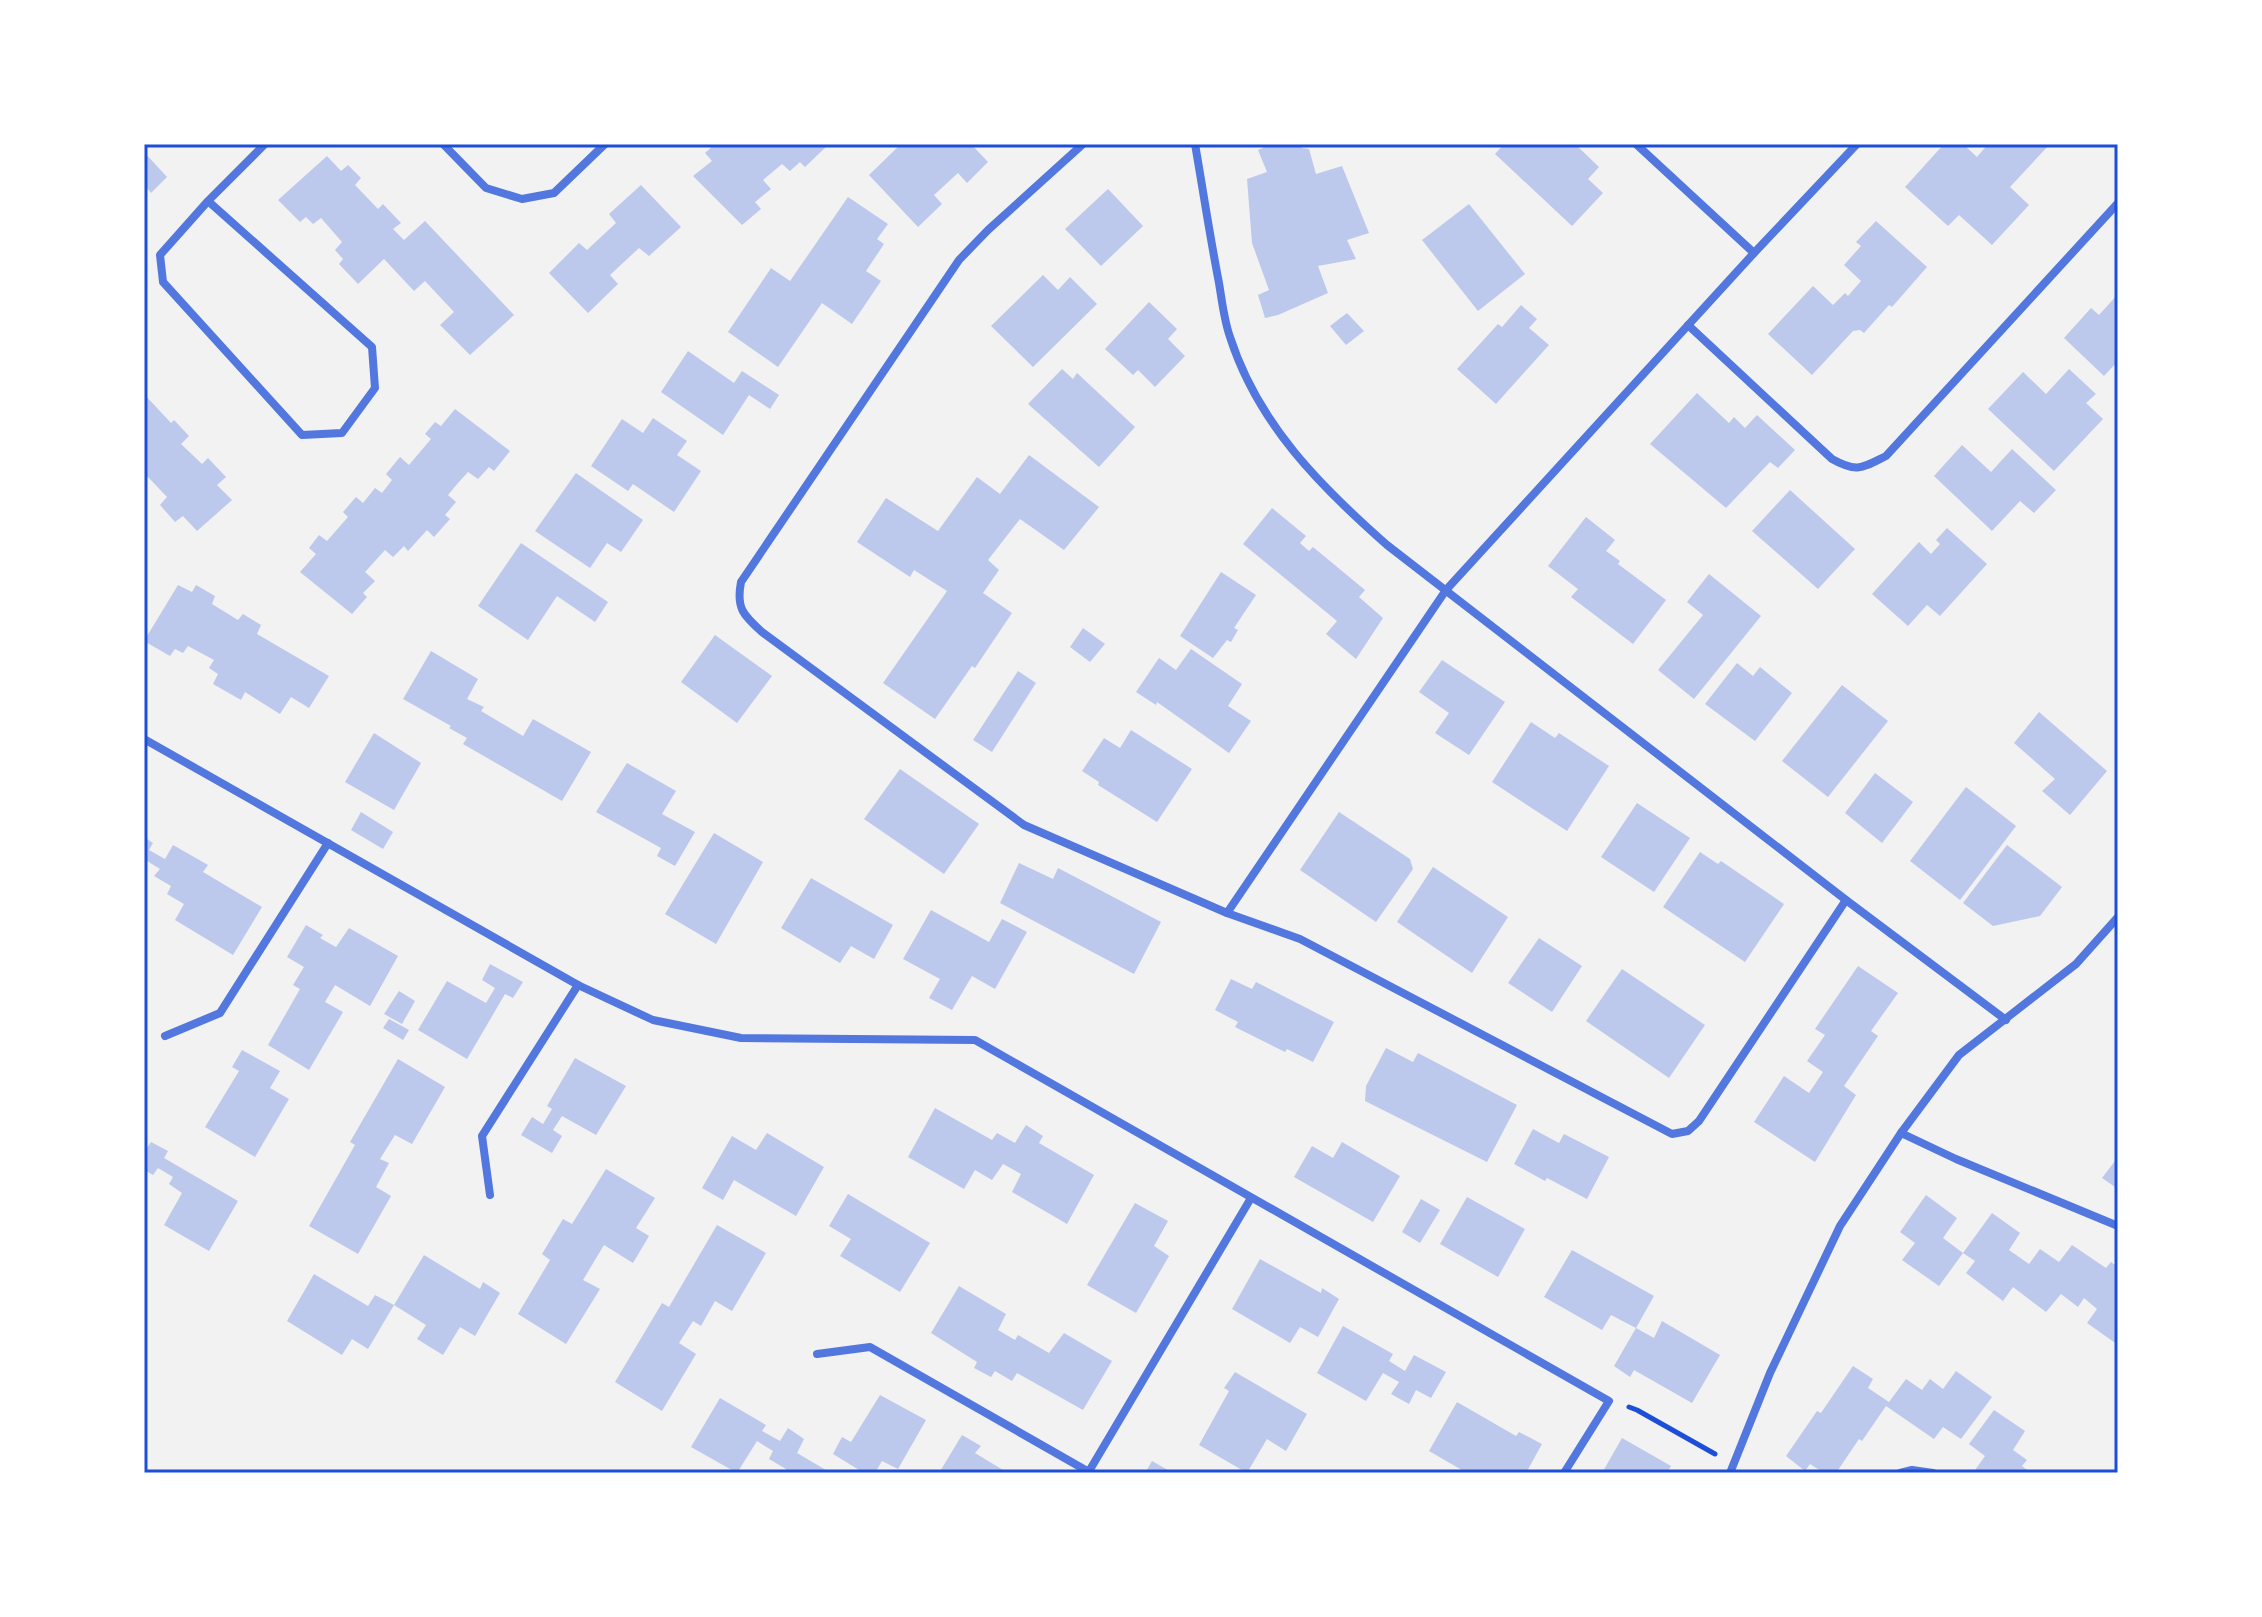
<svg xmlns="http://www.w3.org/2000/svg" width="2262" height="1617" font-family="Ubuntu,sans-serif">
	<rect width="100%" height="100%" fill="#f2f2f2"/>
	<g fill="#bdc9ec">
		<path d="M715,144H723L726,147L729,144H824L827,146L805,167L800,162L790,171L782,164L763,180L771,189L755,202L761,209L742,225L693,176L712,161L705,153Z"/>
		<path d="M901,144H971L988,162L967,183L958,173L934,195L942,204L918,227L869,175Z"/>
		<path d="M1271,144H1300L1302,148L1309,149L1316,174L1342,166L1369,233L1347,240L1356,259L1318,266L1328,293L1278,315L1265,318L1258,295L1269,290L1252,243L1247,179L1267,172L1258,150Z"/>
		<path d="M1504,144H1575L1599,167L1588,179L1603,193L1572,226L1495,154Z"/>
		<path d="M1944,144H1963L1977,157L1988,144H2050L2010,187L2029,205L1992,245L1959,215L1948,226L1905,187Z"/>
		<path d="M144,152L167,177L151,193L147,188L144,191Z"/>
		<path d="M327,156L341,171L348,165L361,178L355,185L378,209L383,204L401,223L393,229L404,240L425,221L514,315L470,355L440,325L454,312L425,281L414,291L384,259L358,284L339,264L343,259L335,250L342,242L321,218L313,224L306,217L300,222L278,200Z"/>
		<path d="M641,185L681,227L649,256L639,248L610,275L618,284L588,313L549,273L579,243L587,250L616,223L609,214Z"/>
		<path d="M1108,189L1143,226L1101,266L1065,229Z"/>
		<path d="M848,197L888,224L877,239L884,244L866,271L881,281L852,324L822,303L778,367L728,332L771,268L790,281Z"/>
		<path d="M1469,204L1525,274L1478,311L1422,240Z"/>
		<path d="M1876,221L1927,267L1892,307L1889,305L1864,333L1860,330L1853,331L1812,375L1768,334L1813,286L1833,305L1845,293L1848,296L1861,281L1844,265L1861,246L1856,242Z"/>
		<path d="M1043,275L1058,290L1070,277L1097,304L1033,367L991,326Z"/>
		<path d="M2118,294V361L2104,376L2064,338L2091,308L2099,315Z"/>
		<path d="M1149,302L1177,329L1168,339L1185,356L1155,387L1138,370L1133,375L1105,349Z"/>
		<path d="M1521,305L1537,319L1529,328L1549,345L1496,404L1457,369L1498,324L1502,327Z"/>
		<path d="M1347,313L1364,331L1346,345L1330,326Z"/>
		<path d="M688,351L734,383L742,371L779,395L770,409L749,395L723,435L661,392Z"/>
		<path d="M1062,369L1073,379L1077,373L1135,427L1099,467L1028,404Z"/>
		<path d="M2069,369L2096,394L2086,403L2103,419L2054,471L1988,409L2023,372L2046,394Z"/>
		<path d="M1697,393L1729,423L1734,417L1745,428L1757,415L1795,450L1778,468L1770,462L1726,508L1650,444Z"/>
		<path d="M144,394L171,423L174,420L189,436L181,444L202,464L208,458L226,477L217,485L232,500L197,531L183,516L175,522L160,505L167,497L148,477L144,479Z"/>
		<path d="M455,409L510,451L494,471L489,467L478,479L468,472L458,483L448,495L456,502L445,515L450,519L434,537L427,530L408,551L404,546L393,557L385,550L365,572L375,581L363,593L367,597L352,614L300,572L316,554L309,548L319,535L327,541L348,517L343,512L356,497L363,503L375,488L382,493L392,480L386,474L400,457L409,465L431,439L425,434L435,422L441,426Z"/>
		<path d="M653,418L687,441L677,455L701,471L674,512L633,484L628,491L591,466L622,419L643,433Z"/>
		<path d="M1962,445L1991,472L2012,449L2056,490L2034,513L2020,501L1992,531L1934,476Z"/>
		<path d="M1029,455L1099,507L1064,550L1020,519L988,560L999,570L983,593L1012,613L975,668L972,666L935,719L883,683L947,591L914,570L910,577L857,542L886,498L938,531L977,477L1000,494Z"/>
		<path d="M576,473L643,520L621,552L607,543L590,568L535,531Z"/>
		<path d="M1790,490L1855,549L1818,589L1752,531Z"/>
		<path d="M1272,508L1306,536L1300,543L1309,551L1313,547L1365,590L1359,597L1383,618L1356,659L1326,634L1337,621L1243,544Z"/>
		<path d="M1586,517L1615,540L1606,551L1620,561L1618,564L1666,600L1633,644L1571,597L1578,589L1548,566Z"/>
		<path d="M1947,528L1987,564L1940,616L1927,605L1908,626L1872,594L1919,542L1931,554L1940,544L1936,540Z"/>
		<path d="M521,543L608,602L595,622L557,596L528,640L478,606Z"/>
		<path d="M1221,572L1256,595L1234,628L1238,630L1231,642L1227,640L1213,658L1180,636Z"/>
		<path d="M1709,574L1761,616L1694,699L1658,670L1703,615L1687,602Z"/>
		<path d="M178,585L192,592L196,585L215,596L212,604L238,620L243,614L261,625L257,634L329,676L309,708L291,697L280,714L245,692L241,700L213,684L218,674L209,668L214,660L188,646L183,653L175,649L170,656L144,641Z"/>
		<path d="M1083,628L1105,644L1090,662L1070,647Z"/>
		<path d="M715,635L772,676L737,723L681,682Z"/>
		<path d="M1191,649L1242,684L1228,706L1251,721L1229,753L1157,702L1156,705L1136,692L1159,658L1176,670Z"/>
		<path d="M431,651L478,679L467,699L484,707L481,711L523,736L533,719L591,752L562,801L463,744L467,738L449,728L451,726L403,699Z"/>
		<path d="M1442,660L1505,702L1469,755L1435,733L1449,713L1419,692Z"/>
		<path d="M1737,663L1753,676L1760,667L1792,693L1755,741L1705,704Z"/>
		<path d="M1018,671L1036,683L992,752L973,740Z"/>
		<path d="M1842,685L1888,721L1828,797L1782,761Z"/>
		<path d="M2039,712L2107,771L2070,815L2042,791L2055,779L2014,743Z"/>
		<path d="M1531,722L1555,738L1559,733L1609,766L1567,831L1492,782Z"/>
		<path d="M1131,730L1192,769L1157,822L1098,785L1099,782L1082,771L1104,738L1120,748Z"/>
		<path d="M374,733L421,763L394,810L345,782Z"/>
		<path d="M627,763L676,791L662,814L695,832L675,866L657,856L661,848L596,812Z"/>
		<path d="M900,769L979,824L944,874L864,819Z"/>
		<path d="M1875,773L1913,802L1882,843L1845,813Z"/>
		<path d="M1966,787L2016,826L1960,900L1910,861Z"/>
		<path d="M1637,803L1690,838L1654,892L1601,857Z"/>
		<path d="M361,812L393,832L383,849L351,830Z"/>
		<path d="M1339,812L1410,859L1413,869L1376,922L1300,870Z"/>
		<path d="M714,833L763,862L716,944L665,914Z"/>
		<path d="M144,837L153,843L149,850L165,859L173,845L208,865L203,872L262,907L233,955L175,920L184,904L167,894L171,886L154,876L160,869L144,859Z"/>
		<path d="M2007,845L2062,887L2040,916L1993,926L1963,903Z"/>
		<path d="M1700,852L1718,864L1721,861L1784,904L1745,962L1663,907Z"/>
		<path d="M1019,863L1053,879L1058,868L1161,922L1134,974L1000,903Z"/>
		<path d="M1433,867L1508,917L1472,973L1397,922Z"/>
		<path d="M811,878L893,925L874,959L851,946L840,963L781,928Z"/>
		<path d="M931,910L989,942L1002,919L1027,932L995,989L972,976L952,1010L929,998L940,979L903,959Z"/>
		<path d="M306,925L323,935L320,938L336,947L349,928L398,956L370,1006L335,985L325,1002L343,1012L309,1070L268,1045L300,989L293,985L304,967L287,957Z"/>
		<path d="M1539,938L1582,966L1552,1012L1508,983Z"/>
		<path d="M490,964L523,982L513,998L505,994L467,1059L418,1030L447,981L486,1003L495,988L482,980Z"/>
		<path d="M1858,966L1898,993L1871,1031L1878,1036L1844,1086L1856,1095L1815,1162L1754,1122L1784,1076L1809,1093L1823,1072L1807,1061L1825,1035L1815,1029Z"/>
		<path d="M1622,969L1705,1025L1669,1078L1586,1021Z"/>
		<path d="M1231,979L1252,989L1256,982L1334,1022L1313,1062L1287,1049L1285,1052L1235,1027L1238,1022L1215,1010Z"/>
		<path d="M399,991L415,1001L402,1024L384,1014Z"/>
		<path d="M389,1019L409,1030L403,1040L383,1028Z"/>
		<path d="M1386,1048L1413,1062L1418,1053L1517,1105L1487,1162L1365,1101L1366,1086Z"/>
		<path d="M242,1050L280,1071L270,1088L289,1099L255,1157L205,1127L239,1071L232,1067Z"/>
		<path d="M575,1058L626,1086L596,1135L562,1116L553,1130L562,1136L552,1153L521,1135L532,1117L543,1124L552,1109L547,1106Z"/>
		<path d="M398,1059L445,1087L412,1144L395,1135L380,1159L389,1163L376,1187L391,1196L358,1254L309,1226L355,1145L350,1142Z"/>
		<path d="M935,1108L992,1140L997,1133L1015,1143L1026,1125L1043,1136L1039,1143L1094,1175L1067,1224L1012,1192L1021,1174L1003,1164L992,1180L975,1170L964,1189L908,1157Z"/>
		<path d="M1533,1129L1559,1143L1564,1134L1609,1157L1587,1199L1547,1178L1545,1181L1514,1164Z"/>
		<path d="M767,1133L824,1167L796,1216L734,1180L723,1200L702,1188L732,1136L756,1150Z"/>
		<path d="M151,1142L168,1151L164,1158L238,1201L209,1251L164,1225L182,1193L169,1184L173,1177L158,1168L153,1175L144,1170V1146L147,1148Z"/>
		<path d="M1342,1142L1400,1176L1373,1222L1294,1177L1312,1146L1333,1158Z"/>
		<path d="M2118,1157V1189L2102,1178Z"/>
		<path d="M606,1169L655,1198L636,1228L649,1236L633,1263L604,1245L583,1280L600,1289L566,1344L518,1314L550,1260L542,1254L563,1219L572,1224Z"/>
		<path d="M848,1194L930,1243L900,1292L840,1256L851,1239L829,1226Z"/>
		<path d="M1926,1195L1957,1218L1943,1238L1963,1253L1939,1286L1902,1260L1915,1243L1900,1232Z"/>
		<path d="M1467,1197L1525,1229L1498,1277L1440,1244Z"/>
		<path d="M1421,1199L1440,1210L1420,1243L1402,1232Z"/>
		<path d="M1135,1203L1168,1221L1154,1246L1169,1256L1136,1313L1087,1285Z"/>
		<path d="M1992,1213L2020,1233L2009,1250L2029,1264L2040,1249L2059,1262L2072,1245L2106,1268L2111,1262L2118,1267V1345L2087,1323L2097,1309L2084,1298L2078,1307L2061,1294L2046,1312L2013,1287L2003,1301L1966,1273L1975,1261L1963,1253Z"/>
		<path d="M717,1225L766,1253L732,1311L715,1301L701,1326L693,1321L679,1343L696,1354L662,1411L615,1382L662,1303L669,1307Z"/>
		<path d="M1572,1250L1654,1296L1636,1328L1654,1338L1662,1321L1720,1355L1692,1403L1634,1370L1630,1377L1614,1366L1636,1328L1611,1315L1602,1330L1544,1297Z"/>
		<path d="M424,1255L480,1289L483,1282L500,1293L475,1336L460,1327L443,1355L417,1339L426,1325L394,1305Z"/>
		<path d="M1260,1259L1321,1293L1322,1288L1339,1299L1318,1337L1300,1327L1290,1343L1232,1309Z"/>
		<path d="M314,1274L368,1306L375,1295L394,1305L368,1349L352,1339L342,1355L287,1321Z"/>
		<path d="M959,1286L1006,1314L998,1330L1015,1340L1018,1335L1049,1353L1064,1333L1112,1361L1083,1410L1017,1373L1012,1381L995,1371L991,1377L974,1368L977,1362L931,1333Z"/>
		<path d="M1343,1326L1393,1354L1389,1361L1405,1371L1414,1355L1446,1372L1431,1398L1416,1390L1409,1404L1391,1394L1399,1382L1383,1373L1366,1401L1317,1373Z"/>
		<path d="M1853,1366L1873,1379L1868,1388L1889,1402L1906,1379L1922,1390L1930,1379L1943,1389L1956,1371L1992,1397L1961,1439L1943,1427L1934,1439L1886,1406L1862,1441L1859,1439L1836,1473H1824L1810,1464L1805,1471L1786,1456L1817,1411L1821,1413Z"/>
		<path d="M1235,1372L1307,1414L1286,1451L1267,1439L1247,1473L1199,1445L1229,1391L1224,1388Z"/>
		<path d="M880,1395L926,1420L898,1469L882,1461L875,1473H864L833,1454L842,1437L851,1442Z"/>
		<path d="M720,1398L766,1425L762,1431L780,1441L788,1428L804,1439L797,1453L831,1473H784L786,1469L769,1459L773,1451L757,1441L737,1473L691,1447Z"/>
		<path d="M1457,1402L1516,1436L1519,1432L1542,1444L1526,1473H1467L1429,1451Z"/>
		<path d="M1994,1410L2025,1431L2013,1450L2027,1460L2022,1466L2031,1473H1973L1985,1456L1969,1444Z"/>
		<path d="M962,1435L981,1446L975,1453L1008,1473H939Z"/>
		<path d="M1622,1438L1671,1466L1667,1473H1602Z"/>
		<path d="M1152,1461L1173,1473H1145Z"/>
	</g>
	<g fill="none" stroke-linecap="round" stroke-linejoin="round">
		<path stroke="#1d4ed8" stroke-width="5" d="M1629,1407L1637,1410L1715,1454"/>
		<g stroke="#5277de" stroke-width="8">
			<path d="M443,144L486,188L522,199L554,193L605,144"/>
			<path d="M1083,144L988,230L959,260L741,582C736,608 743,615 762,632L1024,825L1227,913"/>
			<path d="M1195,144C1203,190 1210,237 1219,283C1222,301 1224,320 1230,337C1258,424 1320,486 1387,545L1846,900L2006,1020"/>
			<path d="M1636,144L1754,253"/>
			<path d="M208,201L372,347L375,388L342,433L302,435L163,282L160,255L208,201L265,144"/>
			<path d="M1688,325L1832,459C1857,473 1862,468 1886,456L2118,203"/>
			<path d="M144,739L578,985L653,1020L741,1038L975,1040L1609,1401L1564,1473"/>
			<path d="M1846,900L1699,1121L1688,1131L1672,1134L1300,939L1227,913L1446,590L1754,253L1857,144"/>
			<path d="M165,1036L220,1013L328,843"/>
			<path d="M1901,1133L1956,1159L2118,1226"/>
			<path d="M490,1195L482,1136L578,985"/>
			<path d="M817,1354L870,1347L1089,1472"/>
			<path d="M1088,1473L1251,1198"/>
			<path d="M1730,1473L1770,1373L1840,1226L1901,1133L1959,1055L2076,964L2118,917"/>
			<path d="M1900,1473L1912,1470L1933,1473"/>
		</g>
	</g>
	<rect width="2262" height="1617" fill="none" stroke="#ffffff" stroke-width="292"/>
	<rect x="146" y="146" width="1970" height="1325" fill="none" stroke="#1d4ed8" stroke-width="3"/>
</svg>
